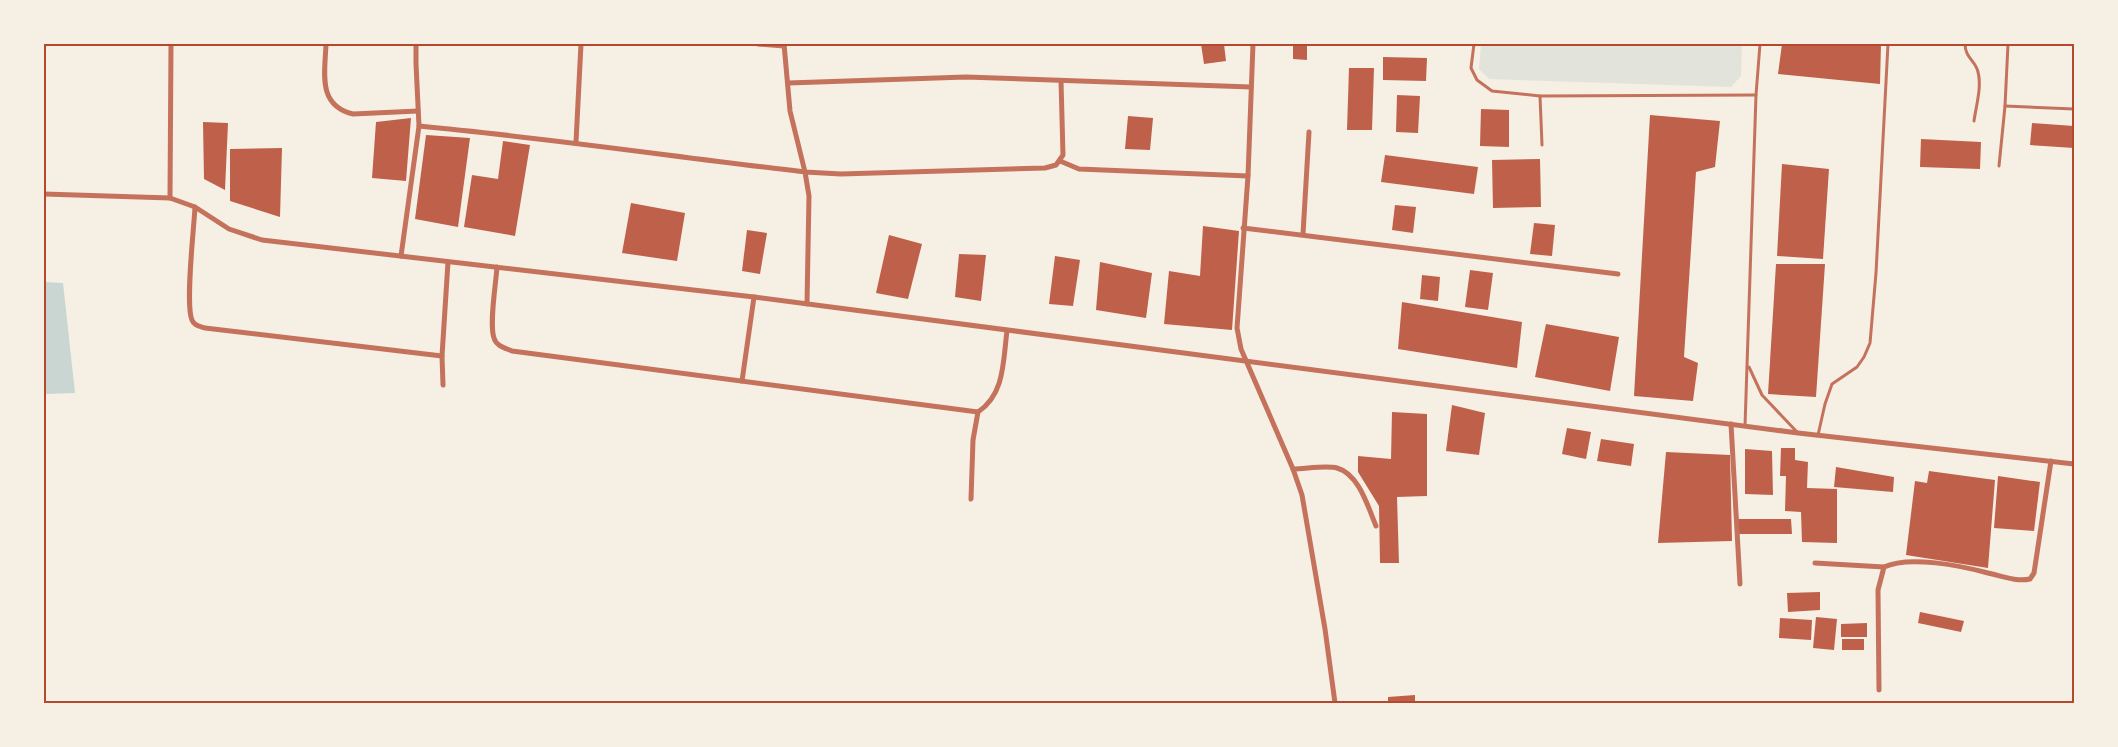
<svg xmlns="http://www.w3.org/2000/svg" width="2118" height="747" font-family="Arial,sans-serif">
	<rect width="100%" height="100%" fill="#f6efe4"/>
	<path fill="#e2e4dc" d="M1481,44H1742L1741,76L1731,87L1489,79L1479,69Z"/>
	<path fill="#c9d6d2" d="M44,282L63,283L75,393L44,394Z"/>
	<g fill="#bf614a">
		<path d="M1201,44H1224L1226,61L1204,64Z"/>
		<path d="M1293,44H1307V60L1293,59Z"/>
		<path d="M1782,44H1881L1880,84L1778,74Z"/>
		<path d="M1383,57L1427,58L1426,81L1383,80Z"/>
		<path d="M1349,68H1374L1372,130H1347Z"/>
		<path d="M1397,95L1420,96L1418,133L1396,132Z"/>
		<path d="M1481,109L1509,110V147L1480,146Z"/>
		<path d="M1650,115L1720,121L1715,167L1696,172L1684,357L1698,363L1693,401L1634,396Z"/>
		<path d="M1128,116L1153,118L1150,150L1125,149Z"/>
		<path d="M411,118L406,181L372,178L376,122Z"/>
		<path d="M203,122L228,123L225,190L204,179Z"/>
		<path d="M2032,123L2074,126V148L2030,145Z"/>
		<path d="M426,135L470,138L458,227L415,219Z"/>
		<path d="M1921,139L1981,142L1980,169L1920,167Z"/>
		<path d="M503,141L530,145L515,236L464,227L472,175L498,179Z"/>
		<path d="M282,148L280,217L230,201V149Z"/>
		<path d="M1385,155L1478,167L1474,194L1381,182Z"/>
		<path d="M1540,159L1541,207L1493,208L1492,160Z"/>
		<path d="M1782,164L1829,169L1823,259L1777,256Z"/>
		<path d="M631,203L685,213L677,261L622,253Z"/>
		<path d="M1395,205L1416,207L1413,233L1392,230Z"/>
		<path d="M1534,223L1555,225L1552,256L1530,254Z"/>
		<path d="M1203,226L1239,231L1232,330L1164,324L1169,271L1200,276Z"/>
		<path d="M747,230L767,233L760,274L742,271Z"/>
		<path d="M889,235L922,244L908,299L876,293Z"/>
		<path d="M959,254L986,255L981,301L955,297Z"/>
		<path d="M1055,256L1080,260L1073,306L1049,304Z"/>
		<path d="M1100,262L1152,273L1146,318L1096,310Z"/>
		<path d="M1776,264H1825L1816,397L1768,394Z"/>
		<path d="M1470,270L1493,273L1488,310L1465,307Z"/>
		<path d="M1422,275L1440,277L1438,301L1420,299Z"/>
		<path d="M1402,302L1522,322L1517,368L1398,349Z"/>
		<path d="M1546,324L1619,337L1610,391L1535,377Z"/>
		<path d="M1452,405L1485,413L1479,455L1446,451Z"/>
		<path d="M1392,412L1427,414V496L1397,497L1399,563H1380L1379,506L1358,472V456L1391,459Z"/>
		<path d="M1567,428L1591,432L1586,459L1562,454Z"/>
		<path d="M1601,439L1634,444L1631,466L1597,461Z"/>
		<path d="M1781,448H1795V460L1808,462L1807,488L1837,489V543L1802,542L1801,512L1785,511L1786,476H1780Z"/>
		<path d="M1745,449L1772,451L1773,495L1745,494Z"/>
		<path d="M1666,452L1730,455L1732,541L1658,543Z"/>
		<path d="M1836,467L1894,477L1893,492L1834,487Z"/>
		<path d="M1929,471L1995,480L1988,568L1906,555L1915,481L1927,483Z"/>
		<path d="M1998,476L2040,482L2034,531L1994,528Z"/>
		<path d="M1738,519H1791L1792,534H1738Z"/>
		<path d="M1820,592V610L1788,612L1787,593Z"/>
		<path d="M1920,612L1964,621L1961,632L1918,623Z"/>
		<path d="M1816,617L1837,619L1834,650L1813,648Z"/>
		<path d="M1780,618L1812,620L1811,640L1779,638Z"/>
		<path d="M1867,623V637H1841V624Z"/>
		<rect x="1842" y="639" width="22" height="11"/>
		<path d="M1415,695V703H1388V697Z"/>
	</g>
	<g fill="none" stroke-linecap="round" stroke-linejoin="round">
		<g stroke="#c5725c" stroke-width="3">
			<path d="M1474,44L1471,68L1477,80L1492,91L1540,96L1756,95"/>
			<path d="M1965,44C1965,58 1976,61 1978,72C1982,87 1976,106 1974,121"/>
			<path d="M1540,96L1542,145"/>
			<path d="M2005,106L2074,109"/>
			<path d="M1999,166L2005,106L2008,44"/>
			<path d="M1749,367L1762,395L1797,432"/>
			<path d="M1745,426L1756,95L1760,44"/>
			<path d="M1818,435L1825,404L1832,384L1857,367L1864,357L1870,343L1876,273L1888,44"/>
		</g>
		<g stroke="#c5725c" stroke-width="5">
			<path d="M326,44C325,73 317,105 353,114L418,111"/>
			<path d="M416,44V64L419,126"/>
			<path d="M758,44L784,46"/>
			<path d="M784,44L790,111L805,172L841,174L1045,168L1056,165L1063,155L1061,81"/>
			<path d="M1253,44L1248,176L1237,328L1241,349L1293,469L1302,495L1325,629L1335,703"/>
			<path d="M788,83L966,77L1251,87"/>
			<path d="M576,142L581,44"/>
			<path d="M1060,161L1079,169L1248,176"/>
			<path d="M44,194L170,198L195,207L229,229L262,240L754,297L1798,433L2074,464"/>
			<path d="M170,198L171,44"/>
			<path d="M195,207C194,228 185,305 192,320C194,326 200,326 205,328L442,356"/>
			<path d="M1243,228L1618,274"/>
			<path d="M1303,234L1309,132"/>
			<path d="M401,256L419,126C548,138 676,157 805,172L809,196L807,304"/>
			<path d="M497,267C496,283 489,324 494,338C496,346 505,348 512,351L978,412"/>
			<path d="M742,381L754,297"/>
			<path d="M443,385L442,356L448,262"/>
			<path d="M1731,424L1740,584"/>
			<path d="M1293,469C1305,469 1326,465 1337,468C1359,474 1368,507 1376,526"/>
			<path d="M971,499L973,440L978,412C1005,394 1003,361 1007,331"/>
			<path d="M1815,563L1884,567"/>
			<path d="M1879,690L1878,590L1884,567C1909,555 1962,566 1988,573C2002,576 2016,582 2030,579L2034,573L2051,461"/>
		</g>
	</g>
	<rect width="2118" height="747" fill="none" stroke="#f6efe4" stroke-width="90"/>
	<rect x="45" y="45" width="2028" height="657" fill="none" stroke="#b5482f" stroke-width="2"/>
</svg>
